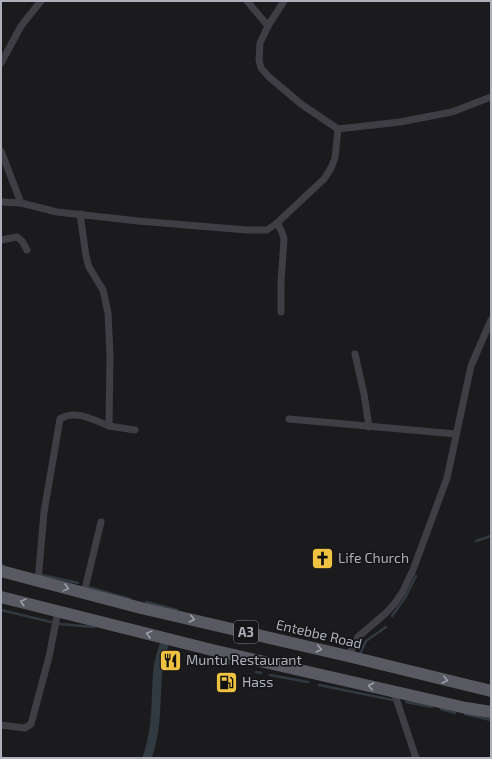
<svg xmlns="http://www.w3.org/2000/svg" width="492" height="759" font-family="'Exo 2',sans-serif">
	<rect width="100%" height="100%" fill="#1b1b1d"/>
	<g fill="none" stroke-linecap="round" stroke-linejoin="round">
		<g stroke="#313941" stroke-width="2.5">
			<path d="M476,541L491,536"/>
			<path d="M1,565L4,566"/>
			<path d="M42,575L78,583"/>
			<path d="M88,587L130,599"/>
			<path d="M146,602L177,610"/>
			<path d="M1,610L51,622"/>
			<path d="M392,616L405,598L416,576"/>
			<path d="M60,624L94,627"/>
			<path d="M360,654L366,641L386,627"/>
			<path d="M223,658L231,664"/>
			<path d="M256,672L261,673"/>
			<path d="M270,675L308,682"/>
			<path d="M319,685L393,700"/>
			<path d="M406,702L432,707"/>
			<path d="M441,709L455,713"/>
			<path d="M465,714L491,720"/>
		</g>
		<path stroke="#313941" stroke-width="9" d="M147,758C158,726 155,701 158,669C159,660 162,651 165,642"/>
		<g stroke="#3e3e44" stroke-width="7">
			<path d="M247,1L268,26"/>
			<path d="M284,1L268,26L260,43L259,60L261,68L269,77L301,104L338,129L400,122L452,112L491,97"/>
			<path d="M1,63L21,26L41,1"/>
			<path d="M1,151L21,203"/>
			<path d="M1,202L21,203L57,212L138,221L247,230H267L277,223L324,179L331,168L335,158L338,129"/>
			<path d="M80,214L86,256L89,267L103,290L108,313L110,354L109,426L135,430"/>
			<path d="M277,223L282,232L284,239L281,282V312"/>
			<path d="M1,240L17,237L22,241L27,250"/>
			<path d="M355,354L364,394L369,427"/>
			<path d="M289,419L456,434"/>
			<path d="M38,581L44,512L60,419C75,409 94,420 109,426"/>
			<path d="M84,593L101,522"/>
			<path d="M352,657L349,655L358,637L386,613L395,603L402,593L413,570L447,478L471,366L491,320"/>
			<path d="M394,692L416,758"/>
			<path d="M1,725L25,728L31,724L49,657L58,611"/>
		</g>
		<g stroke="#585961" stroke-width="12">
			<path d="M1,571L141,608L352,657L491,691"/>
			<path d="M1,597L216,651L466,708L491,712"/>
		</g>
	</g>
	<defs><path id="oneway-chevron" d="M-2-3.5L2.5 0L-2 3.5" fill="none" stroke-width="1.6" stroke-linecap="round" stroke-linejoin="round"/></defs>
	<g stroke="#9d9faa">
		<use href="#oneway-chevron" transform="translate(66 588) rotate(15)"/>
		<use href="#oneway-chevron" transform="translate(23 602) rotate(-165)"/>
		<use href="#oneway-chevron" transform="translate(192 619) rotate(13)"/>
		<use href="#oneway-chevron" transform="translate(149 634) rotate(-165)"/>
		<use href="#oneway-chevron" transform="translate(319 649) rotate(13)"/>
		<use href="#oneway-chevron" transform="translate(445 680) rotate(14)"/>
		<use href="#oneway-chevron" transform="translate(371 686) rotate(-167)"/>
	</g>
	<defs>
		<symbol id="church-square" viewBox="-11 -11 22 22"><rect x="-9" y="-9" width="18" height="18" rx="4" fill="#efc341" stroke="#161618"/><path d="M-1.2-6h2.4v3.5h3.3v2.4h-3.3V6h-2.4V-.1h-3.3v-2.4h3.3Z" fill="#111"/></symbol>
		<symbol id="restaurant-square" viewBox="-11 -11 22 22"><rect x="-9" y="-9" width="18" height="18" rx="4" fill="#efc341" stroke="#161618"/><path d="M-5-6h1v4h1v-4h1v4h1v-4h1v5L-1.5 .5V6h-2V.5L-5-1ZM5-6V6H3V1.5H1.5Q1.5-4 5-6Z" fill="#111"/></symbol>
		<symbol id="fuel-square" viewBox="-11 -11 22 22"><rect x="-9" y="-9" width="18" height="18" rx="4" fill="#efc341" stroke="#161618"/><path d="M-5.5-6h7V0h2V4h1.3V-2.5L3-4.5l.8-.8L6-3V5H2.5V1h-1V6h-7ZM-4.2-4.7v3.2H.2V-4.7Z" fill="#111"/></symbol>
	</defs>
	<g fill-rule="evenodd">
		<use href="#church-square" x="310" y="546" width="25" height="25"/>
		<use href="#restaurant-square" x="158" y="648" width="25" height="25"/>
		<use href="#fuel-square" x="214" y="670" width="25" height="25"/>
	</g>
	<g text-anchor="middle" stroke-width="3.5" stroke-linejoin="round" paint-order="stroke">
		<rect fill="#161618" stroke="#80828b" stroke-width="1" x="234" y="621" width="24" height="22" rx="3"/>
		<g font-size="13" font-weight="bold" fill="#aeb1bc">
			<text x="246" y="637">A3</text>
		</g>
		<g font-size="14" fill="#aeb1bc" stroke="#161618" text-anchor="start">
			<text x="338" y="563">Life Church</text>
			<text x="186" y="665">Muntu Restaurant</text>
			<text x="242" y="687">Hass</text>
		</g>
		<g font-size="14" fill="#aeb1bc" stroke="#161618">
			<text transform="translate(319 634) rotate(13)" y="5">Entebbe Road</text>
		</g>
	</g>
	<rect width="492" height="759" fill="none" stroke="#aeb1bc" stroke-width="4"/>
</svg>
